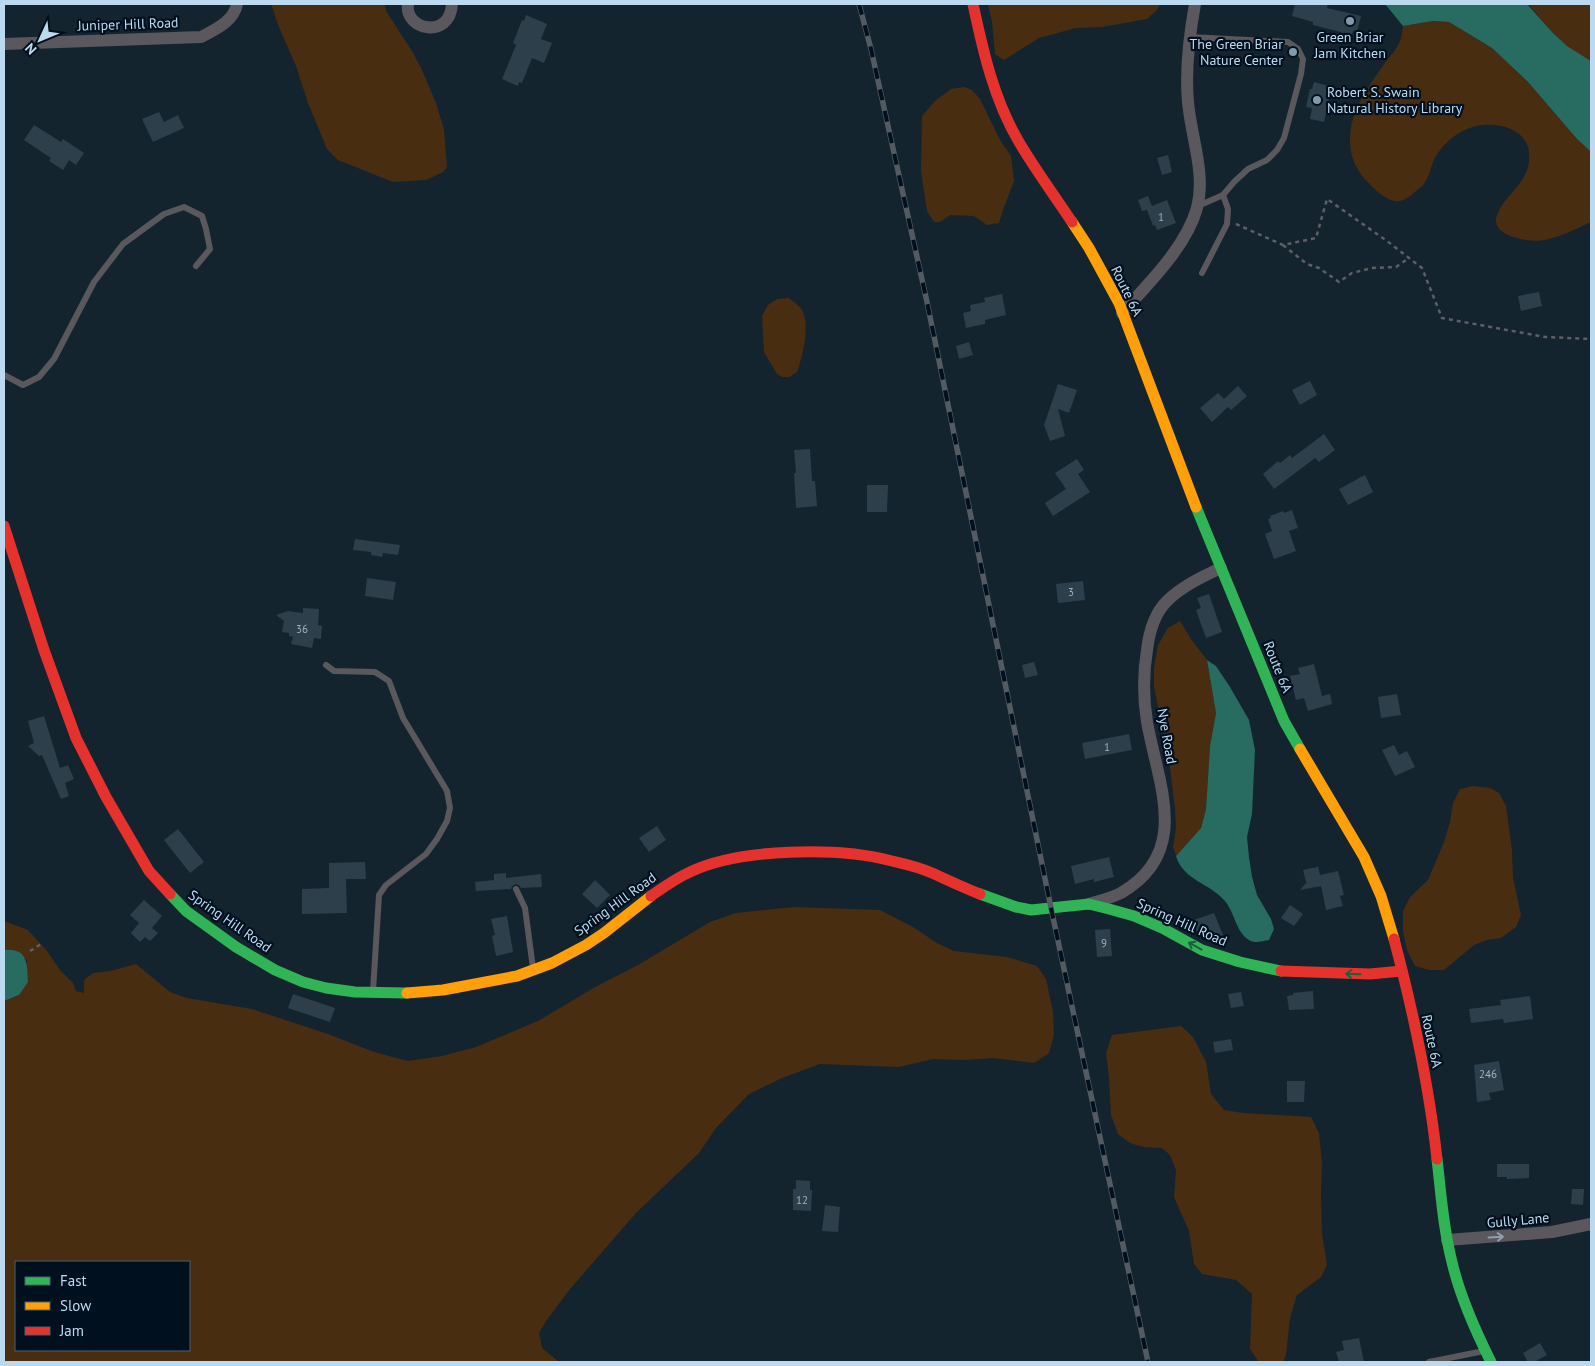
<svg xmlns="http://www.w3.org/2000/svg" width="1595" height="1366" font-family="'PT Sans',sans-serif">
	<rect width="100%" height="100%" fill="#13242f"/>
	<g fill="#492d11" fill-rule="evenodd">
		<path d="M271,4H385L386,11L412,51L421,68L436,103L444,129L447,167L443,172L426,180L393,182L338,160L327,149L308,103L296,66L279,27Z"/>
		<path d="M988,4H1160L1157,10L1147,19L1102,27L1076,28L1039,38L1004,60L995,54L992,22Z"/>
		<path d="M1528,4H1591V61L1567,46L1553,33Z"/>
		<path d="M1433,21L1449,22L1492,48L1528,82L1577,139L1591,152V222C1576,229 1562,236 1545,240C1531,243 1489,237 1497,215C1505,193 1532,182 1529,153C1529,146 1525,139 1519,134C1509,126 1495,124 1483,125C1463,127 1445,140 1435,158C1431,165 1430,175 1425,182C1424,185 1420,188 1417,190C1403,204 1394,205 1378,192C1367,182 1356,171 1352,156C1343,120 1366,90 1385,63C1390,56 1397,49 1400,41C1402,36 1402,31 1403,26Z"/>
		<path d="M964,87L972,90L980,99L1000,140L1011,156L1014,181L1003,210L999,223L987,225L974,216L950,215L940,222H934L927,211L921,171L922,116L936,100L951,89Z"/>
		<path d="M788,298C794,302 800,306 803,312C810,327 802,358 797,372L789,377H782L777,374L764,352L762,316L768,305L777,299Z"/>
		<path d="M1180,621L1191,639L1207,660L1216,713L1210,746L1206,809L1201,828L1176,856L1173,847L1176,828L1175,809L1170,768L1154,686V668L1158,645L1168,628Z"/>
		<path d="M1473,786L1490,788L1499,793L1506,806L1512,851L1513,878L1521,915L1516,927L1501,938L1487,940L1474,945L1444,970H1429L1415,966L1407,950L1403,931V911L1410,897L1428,880L1444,842L1450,822L1453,803L1460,789Z"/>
		<path d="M794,907L880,910L913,927L937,943L954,951L1007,957L1037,966L1046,979L1053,1012L1054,1035L1049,1053L1034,1063L993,1058L964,1060L933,1059L899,1067L820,1064L782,1078L749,1094L716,1128L699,1153L636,1213L570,1289L546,1321L539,1333L542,1348L559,1362H4V1001L19,995L27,961C20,952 15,949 4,950V921L28,930L47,951L60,970L73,983L76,991L84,993V980L93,973L111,971L136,964L170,992L187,998L252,1009L328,1034L374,1052L408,1061L442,1056L476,1047L538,1021L597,986L638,965L710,922L736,913ZM16,1262H189V1350H16Z"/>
		<path d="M1181,1026L1193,1037L1206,1062L1211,1094L1224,1110L1243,1113L1311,1117L1319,1133L1322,1163L1321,1193L1322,1234L1327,1265L1321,1277L1297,1295L1290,1318L1286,1355L1283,1362H1259L1250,1349L1252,1294L1236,1280L1202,1274L1194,1264L1189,1231L1174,1197L1176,1170L1170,1155L1162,1148L1143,1147L1130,1143L1118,1134L1111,1115L1109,1078L1106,1053L1112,1035Z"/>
	</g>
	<g fill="#276b61">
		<path d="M1385,4H1527L1553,33L1567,46L1591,61V152L1577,139L1528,82L1492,48L1449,22L1433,21L1403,26Z"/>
		<path d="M1207,660L1216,666L1230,687L1249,720L1255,750L1252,814L1247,837L1249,857L1252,877L1257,895L1271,919L1274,929L1269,940C1262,941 1255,944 1249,940C1235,931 1235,912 1224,900C1209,883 1183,880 1176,856L1201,828L1206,809L1210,746L1216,713Z"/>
		<path d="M4,950C28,948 27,963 28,982L19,995L4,1001Z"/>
	</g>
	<g fill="#2c3f4b">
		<path d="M1295,4H1328L1327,8L1361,16L1357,32L1353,31L1352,35L1313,25V22L1292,16Z"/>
		<path d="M526,15L547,24L541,39L552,43L544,63L532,58L522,83L519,82L518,86L502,79L516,45L513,43L522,20L524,21Z"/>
		<path d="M1314,82L1329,86L1328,92H1331L1324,122L1310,119L1312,108L1306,107L1310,89H1312Z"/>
		<path d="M159,112L164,122L178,115L184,128L153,142L142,119Z"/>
		<path d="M34,125L61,142L63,139L84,153L76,165L69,160L63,170L49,161L51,158L24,140Z"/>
		<path d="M1168,155L1172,172L1162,175L1157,158Z"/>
		<path d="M1148,196L1152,206L1167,200L1176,223L1157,230L1155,225L1153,226L1147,210L1142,211L1138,200Z"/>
		<path d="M1539,292L1542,306L1521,311L1518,296Z"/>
		<path d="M1002,294L1006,315L985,320V324L966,328L963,313L971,311L970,305L985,302L984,298Z"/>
		<path d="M969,342L973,355L959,359L956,346Z"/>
		<path d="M1310,381L1317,395L1300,405L1292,390Z"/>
		<path d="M1058,384L1077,390L1069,413L1058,409L1065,436L1050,441L1044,425Z"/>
		<path d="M1238,386L1247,396L1231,410L1228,407L1212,422L1200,408L1218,393L1224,399Z"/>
		<path d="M1324,434L1335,450L1319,462L1315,458L1274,489L1263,474L1278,461L1280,463L1290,455L1292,458Z"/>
		<path d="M810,449L812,481H815L817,506L796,508L794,473H796L794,450Z"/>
		<path d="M1077,459L1084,470L1078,474L1090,492L1053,516L1045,503L1066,489L1055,473Z"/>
		<path d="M1365,475L1373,492L1348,505L1339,489Z"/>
		<path d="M867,485H888L887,512H867Z"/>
		<path d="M1292,510L1298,528L1289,531L1296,551L1274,559L1265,534L1272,531L1268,519L1271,518L1270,516L1283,511L1284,513Z"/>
		<path d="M355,539L400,545L398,555L383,553L382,557L371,555V552L353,550Z"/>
		<path d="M367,578L396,582L393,600L365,596Z"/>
		<path d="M1083,581L1085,600L1058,603L1056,584Z"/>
		<path d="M1209,594L1222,632L1206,638L1196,610L1201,608L1197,598Z"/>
		<path d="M303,608L319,609L318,625L322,626L321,639L314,638L312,648L291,644L293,637L289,636V633L282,632L284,621L276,615L288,611L303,613Z"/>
		<path d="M1034,662L1038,675L1025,678L1022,665Z"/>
		<path d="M1314,664L1322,696L1330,694L1332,704L1308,711L1304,698L1296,700L1290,676L1300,674L1298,668Z"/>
		<path d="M1397,694L1401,715L1381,718L1378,697Z"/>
		<path d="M44,716L60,768L68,765L74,779L65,783L69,796L61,799L42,755L39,756L28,746L34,743L28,721Z"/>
		<path d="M1129,734L1132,750L1085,759L1082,743Z"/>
		<path d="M1394,745L1399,755L1407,751L1415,767L1395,776L1382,750Z"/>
		<path d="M657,826L666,840L649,852L639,838Z"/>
		<path d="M178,829L204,862L190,873L164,840Z"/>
		<path d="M1109,857L1114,877L1094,882V879L1075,884L1071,866Z"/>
		<path d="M365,862L366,879H346L347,913L302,914V889L329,888V863Z"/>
		<path d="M1318,866L1320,875L1338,871L1344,895L1340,896L1343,906L1326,910L1321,886L1300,890L1307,882H1306L1303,870L1317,867Z"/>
		<path d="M506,873V878L541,874L542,887L521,888L519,885L516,884L512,886L511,889L476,891L475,882L494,880V874Z"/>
		<path d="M595,880L610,895L597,908L582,894Z"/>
		<path d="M144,900L162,916L152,928L158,933L150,941L145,937L140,942L131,933L139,923L130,915Z"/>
		<path d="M1290,905L1303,914L1294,926L1281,918Z"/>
		<path d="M1214,913L1223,935L1208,940L1207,933L1198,936L1194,920Z"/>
		<path d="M507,916L513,952L496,956L492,936L495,935L491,919Z"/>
		<path d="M1110,929L1112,956L1097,957L1095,930Z"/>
		<path d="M1313,991L1314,1009L1289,1010L1287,996L1293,995V993Z"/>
		<path d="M1241,992L1244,1006L1231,1008L1228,994Z"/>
		<path d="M293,994L335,1008L330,1022L288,1008Z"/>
		<path d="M1530,996L1533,1019L1504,1023L1503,1019L1471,1023L1469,1009L1501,1005L1500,1000Z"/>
		<path d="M1231,1039L1233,1050L1215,1053L1213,1042Z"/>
		<path d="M1499,1061L1504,1090L1489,1093L1491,1100L1477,1102L1474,1065Z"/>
		<path d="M1287,1081H1305L1304,1102H1287Z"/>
		<path d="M1497,1164H1529V1178L1507,1179V1177H1497Z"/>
		<path d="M796,1180L810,1181V1190H812L811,1211L793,1210V1189H796Z"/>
		<path d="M1572,1189H1584L1583,1205L1571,1204Z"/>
		<path d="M825,1205L840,1207L838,1232L822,1231Z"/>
		<path d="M1359,1338L1364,1362H1339L1336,1352L1344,1350L1342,1341Z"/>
		<path d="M1540,1343L1547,1355L1534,1362H1528L1523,1353Z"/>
	</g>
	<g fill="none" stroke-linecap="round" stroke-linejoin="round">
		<g stroke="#5e5f65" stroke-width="2.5" stroke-dasharray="4 4" stroke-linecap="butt">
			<path d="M1236,224L1283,245L1316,238L1327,199L1387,241L1422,268L1442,318L1545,337L1591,339"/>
			<path d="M1283,245L1307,264L1319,268L1339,282L1352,273L1372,268L1396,267L1409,258"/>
			<path d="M30,951L41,944"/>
		</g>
		<g stroke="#5a575d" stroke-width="6">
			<path d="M1190,37L1288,42L1298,49L1303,59L1301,74L1284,138L1277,150L1267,160L1248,169L1234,182L1223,195L1198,206"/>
			<path d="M1202,273L1227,224L1228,209L1223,195"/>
			<path d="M4,375L23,385L39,377L54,359L94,282L123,244L164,214L184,207L202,216L206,229L210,249L196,266"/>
			<path d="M326,665L334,671L375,672L389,681L403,718L447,791L450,808L447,821L437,839L426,854L386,885L379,895L373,991"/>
			<path d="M516,889L525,908L533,968"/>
			<path d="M1429,1362L1484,1351"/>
		</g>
		<g stroke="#5a575d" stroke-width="12">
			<path d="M408,4C404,30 450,40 452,4"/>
			<path d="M4,44L201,37C216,29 234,21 237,4"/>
			<path d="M1122,313C1149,283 1186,247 1197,208C1206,173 1191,137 1188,102C1185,69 1189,37 1195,4"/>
			<path d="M1089,904C1099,901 1111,898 1121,893C1192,852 1158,784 1147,722C1143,697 1143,674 1147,650C1149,633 1154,614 1167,601C1182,586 1202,577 1221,568"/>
			<path d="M1447,1240L1552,1232L1591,1224"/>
		</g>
		<g stroke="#30b455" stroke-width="11">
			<path d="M1196,507L1284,721L1300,749"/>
			<path d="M170,894L186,911L236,947L275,970L303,982L326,988L355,992L407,993"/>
			<path d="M980,894L1016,907L1031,910L1089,904L1109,909L1134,916L1162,928L1202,950L1240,962L1281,971"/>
			<path d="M1437,1159C1441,1193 1443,1228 1452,1262C1460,1297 1475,1330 1491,1362"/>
		</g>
		<g stroke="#ff9f0a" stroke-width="11">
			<path d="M1072,222L1089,248L1119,303L1196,507"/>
			<path d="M1300,749L1364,857L1381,896L1394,939"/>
			<path d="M407,993L443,990L517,976L552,963L586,945L604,933L651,896"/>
		</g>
		<g stroke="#e5322d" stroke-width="11">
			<path d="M973,4C983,51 994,100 1019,142C1035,169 1054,195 1072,222"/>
			<path d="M4,526L44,650L76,738L106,797L149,871L170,894"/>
			<path d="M651,896C664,887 676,878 690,872C739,848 839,847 892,861C905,864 919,867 932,873C948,880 964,888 980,894"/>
			<path d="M1394,939C1413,1011 1429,1085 1437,1159"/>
			<path d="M1281,971L1370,974L1402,971"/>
		</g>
		<defs>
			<path id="rail" d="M859,4L871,49L927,302L1051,908L1148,1362"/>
		</defs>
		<use href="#rail" stroke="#545a61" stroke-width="5.5"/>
		<use href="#rail" stroke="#00101e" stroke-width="4" stroke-dasharray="11" stroke-linecap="butt"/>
	</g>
	<defs><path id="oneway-shaft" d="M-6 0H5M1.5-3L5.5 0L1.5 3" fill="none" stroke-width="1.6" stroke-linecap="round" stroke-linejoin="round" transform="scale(1.25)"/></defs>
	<g stroke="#18623a">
		<use href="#oneway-shaft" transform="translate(1195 946) rotate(-151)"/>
		<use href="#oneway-shaft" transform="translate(1353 974) rotate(-178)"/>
	</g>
	<use stroke="#909fad" href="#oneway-shaft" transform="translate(1496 1237) rotate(-3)"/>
	<g fill="#819aac" stroke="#00101e" stroke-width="2">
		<circle cx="1350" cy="21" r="5"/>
		<circle cx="1293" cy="52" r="5"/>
		<circle cx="1317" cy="100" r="5"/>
	</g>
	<g text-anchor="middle" stroke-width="4.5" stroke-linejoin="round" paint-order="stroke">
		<g font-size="11" fill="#98b3c6">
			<text x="1161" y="221">1</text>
			<text x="1071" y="596">3</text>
			<text x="302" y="633">36</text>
			<text x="1107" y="751">1</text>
			<text x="1104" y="947">9</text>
			<text x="1488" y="1078">246</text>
			<text x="802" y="1204">12</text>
		</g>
		<g font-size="14" fill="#bcdaef" stroke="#00101e">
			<text transform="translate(128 24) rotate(-2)" y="5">Juniper Hill Road</text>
			<text transform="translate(1127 291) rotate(64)" y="5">Route 6A</text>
			<text transform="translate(1278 667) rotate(68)" y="5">Route 6A</text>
			<text transform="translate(1167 736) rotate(80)" y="5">Nye Road</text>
			<text transform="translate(615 904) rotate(-36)" y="5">Spring Hill Road</text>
			<text transform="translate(230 921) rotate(35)" y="5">Spring Hill Road</text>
			<text transform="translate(1182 922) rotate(24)" y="5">Spring Hill Road</text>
			<text transform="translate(1432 1041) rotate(78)" y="5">Route 6A</text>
			<text transform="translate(1518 1220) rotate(-5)" y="5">Gully Lane</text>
		</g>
		<g font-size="14" fill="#bcdaef" stroke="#00101e">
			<text x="1350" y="42">Green Briar<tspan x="1350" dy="16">Jam Kitchen</tspan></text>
			<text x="1283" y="49" text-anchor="end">The Green Briar<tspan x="1283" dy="16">Nature Center</tspan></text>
			<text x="1327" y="97" text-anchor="start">Robert S. Swain<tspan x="1327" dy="16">Natural History Library</tspan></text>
		</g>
	</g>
	<rect width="1595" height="1366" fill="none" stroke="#bcdaef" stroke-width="10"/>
	<rect x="15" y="1261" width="175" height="90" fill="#00101e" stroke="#4b6172"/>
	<rect x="25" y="1277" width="25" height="8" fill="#30b455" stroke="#4b6172"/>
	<text x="60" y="1286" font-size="15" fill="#bcdaef">Fast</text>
	<rect x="25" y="1302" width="25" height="8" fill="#ff9f0a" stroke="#4b6172"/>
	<text x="60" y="1311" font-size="15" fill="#bcdaef">Slow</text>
	<rect x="25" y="1327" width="25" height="8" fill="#e5322d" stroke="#4b6172"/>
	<text x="60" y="1336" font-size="15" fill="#bcdaef">Jam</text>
	<g transform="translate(40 40) rotate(226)" stroke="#00101e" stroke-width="4" paint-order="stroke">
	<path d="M0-4L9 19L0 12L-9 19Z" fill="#bcdaef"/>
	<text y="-8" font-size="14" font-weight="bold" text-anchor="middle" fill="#bcdaef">N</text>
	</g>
</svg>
